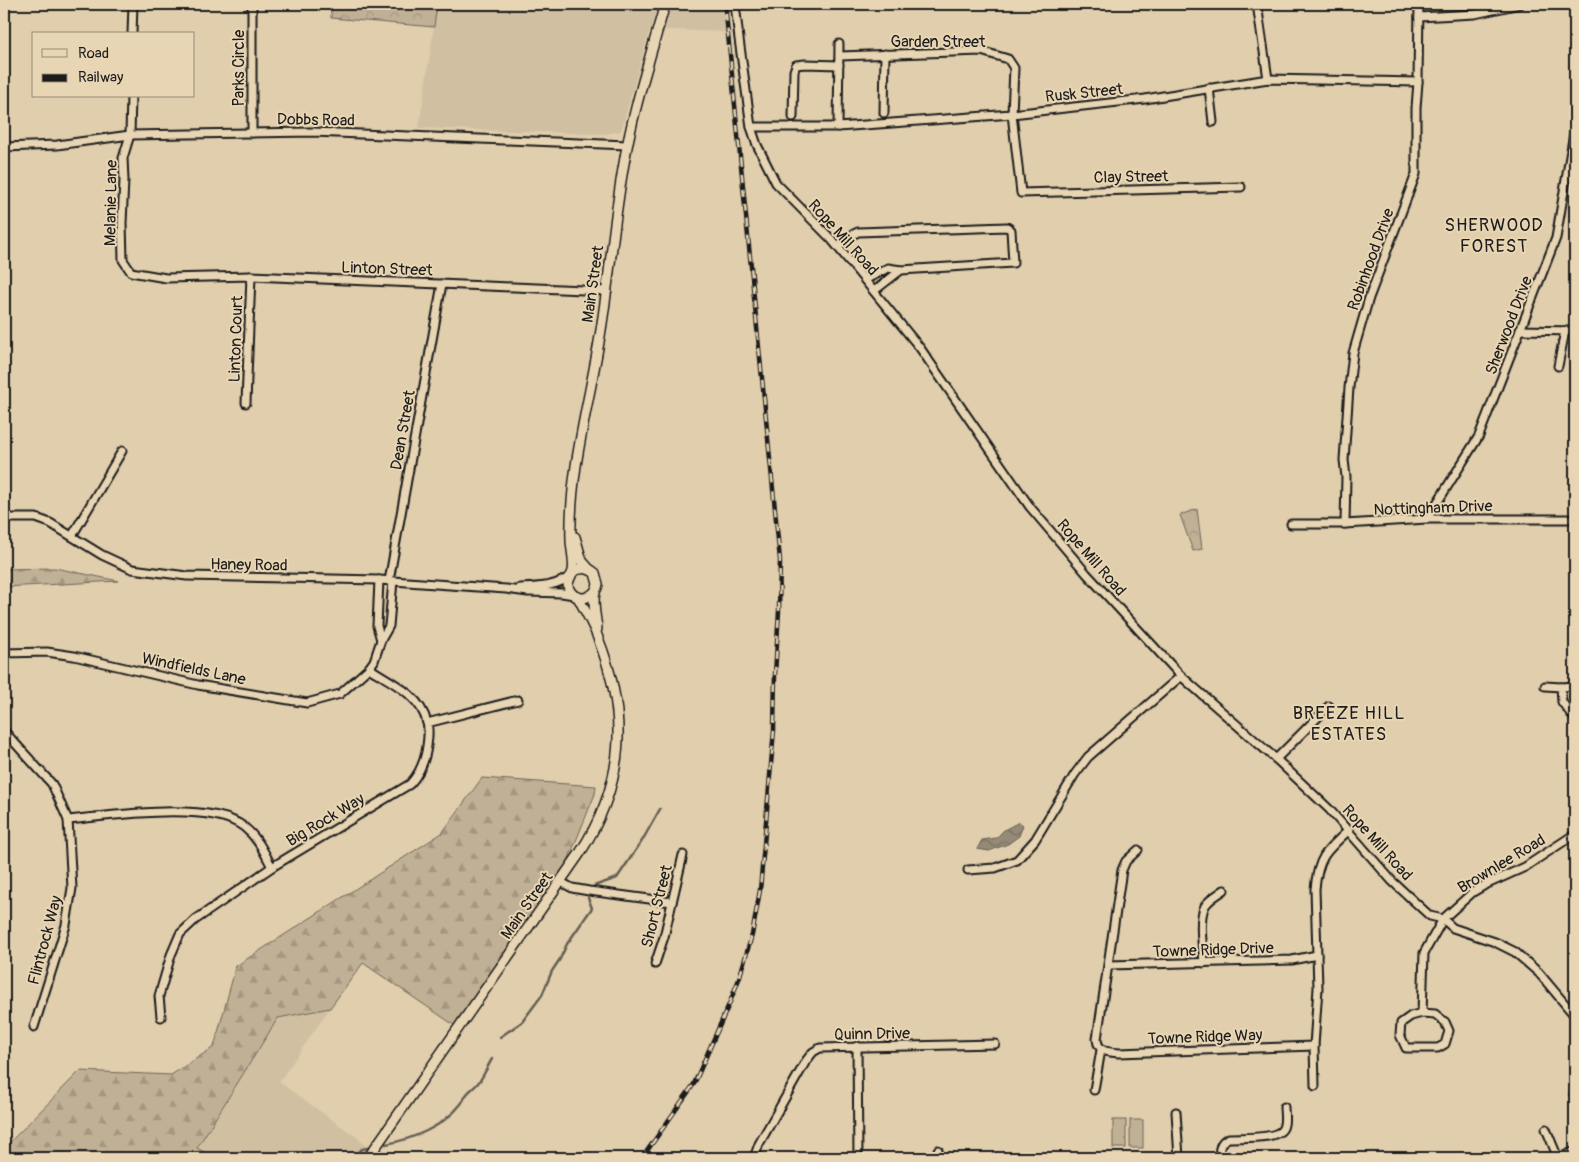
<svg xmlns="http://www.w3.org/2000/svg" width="1579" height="1162" font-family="Pangolin,sans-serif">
	<defs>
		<pattern id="forest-firs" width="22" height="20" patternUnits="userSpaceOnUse" patternTransform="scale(1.25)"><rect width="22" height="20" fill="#c0b095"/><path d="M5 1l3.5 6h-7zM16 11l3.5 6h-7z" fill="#a49780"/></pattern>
		<pattern id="park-crowns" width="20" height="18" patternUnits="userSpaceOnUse" patternTransform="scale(1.25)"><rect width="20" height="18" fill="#c0b095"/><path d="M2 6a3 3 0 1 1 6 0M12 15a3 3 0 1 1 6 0" fill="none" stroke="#a49780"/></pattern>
		<pattern id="water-waves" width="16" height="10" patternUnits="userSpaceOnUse" patternTransform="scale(1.25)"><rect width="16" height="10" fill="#958a76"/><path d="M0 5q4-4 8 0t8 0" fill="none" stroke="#797060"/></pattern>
	</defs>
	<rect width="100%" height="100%" fill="#e0cead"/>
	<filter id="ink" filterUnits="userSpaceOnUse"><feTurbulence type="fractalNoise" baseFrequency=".02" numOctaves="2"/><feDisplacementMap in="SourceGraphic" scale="10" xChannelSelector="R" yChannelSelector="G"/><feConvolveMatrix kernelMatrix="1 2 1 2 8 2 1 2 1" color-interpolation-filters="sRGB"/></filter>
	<g filter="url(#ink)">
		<g fill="#d0bfa1">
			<path d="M331,4V18L437,4H731L726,32L650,29L621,131L605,134L419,128L434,27L331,18Z"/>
			<rect x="1568" y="4" width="7" height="63"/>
			<path d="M330,1008L279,1082L369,1146L361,1158H215L197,1149L278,1018Z"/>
		</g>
		<g fill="#c0b095" stroke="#6e6658">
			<rect x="1113" y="1120" width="13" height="28"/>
			<rect x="1130" y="1120" width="13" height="28"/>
		</g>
		<g fill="url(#forest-firs)" stroke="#6e6658">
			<path d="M55,568L119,581L4,587V569Z"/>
			<path d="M482,778L596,786L595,794L561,878L457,1027L363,963L330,1008L278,1018L197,1148L215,1158H4V1148L80,1071L171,1075L214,1047L236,966L442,833Z"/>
		</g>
		<g fill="url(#park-crowns)" stroke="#6e6658">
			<path d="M331,4H437L434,27L331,18Z"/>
			<path d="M1197,509L1202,549L1193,551L1180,515Z"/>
		</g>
		<path fill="url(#water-waves)" stroke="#655e52" d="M1019,822L1023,825L1019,836L1008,844L989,851L977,849L982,840L996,838L1004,830Z"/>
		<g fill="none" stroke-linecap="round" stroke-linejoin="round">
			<g stroke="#655e52" stroke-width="2.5">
				<path d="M594,886L617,878L642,841L660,809"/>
				<path d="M500,1037L522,1022L542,995L552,971L560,959L567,944L592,908L588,898"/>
				<path d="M386,1144C413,1139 443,1127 461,1104C463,1101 465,1097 467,1094C470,1090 475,1087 478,1083C484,1076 487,1067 492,1059"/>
				<path d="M352,1158L362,1149L368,1148"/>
			</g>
			<defs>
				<g id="minor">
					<path d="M735,4L739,39L751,127L757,145L776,183L832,240L920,348L1030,507L1087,574L1181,676L1276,759L1329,809L1392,881L1430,916L1443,919L1453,928L1495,942L1515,952L1539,973L1575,1016"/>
					<path d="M1257,4L1268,79"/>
					<path d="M1419,17L1475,14L1520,4"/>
					<path d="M132,34L133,4"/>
					<path d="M840,56L981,51L1008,59L1014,68L1012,114L1021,193L1241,187"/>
					<path d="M1209,88L1213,122"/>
					<path d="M131,96L130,135L123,158L124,180L122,223L123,260L131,272L166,278L251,276L607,291"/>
					<path d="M884,113L885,54"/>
					<path d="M793,117L794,71L796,65L805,64L839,65"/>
					<path d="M751,127H838L1012,114L1145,99L1268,79L1418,82"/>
					<path d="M838,127L839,44"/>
					<path d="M252,133V4"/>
					<path d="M4,147L57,145L130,135L313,132L627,145"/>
					<path d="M838,247L850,236L858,232L1007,227L1011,230L1013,263L901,270"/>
					<path d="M865,280L888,268L901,270L874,291"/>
					<path d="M1520,330L1575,331"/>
					<path d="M1558,366L1565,331"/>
					<path d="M246,403L251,276"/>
					<path d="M4,518H36L50,523L102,555L132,569L187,576L379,580L506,589L528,592L562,593L574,595"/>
					<path d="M1427,519L1479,436L1556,238L1575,127"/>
					<path d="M1291,524H1345L1427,519H1575"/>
					<path d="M1345,524L1346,477L1344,460L1349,388L1353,353L1369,298L1416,174V108L1418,82L1419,4"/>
					<path d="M72,536L122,451"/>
					<path d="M379,580L377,626L381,640L389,626L393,581"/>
					<path d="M389,581L442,284"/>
					<path d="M520,588C537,587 556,587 570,576"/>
					<path d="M4,653L47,652L74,656L198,685L307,703L340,694L369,668L374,661L381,640"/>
					<path d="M1545,686L1561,687L1562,702L1575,719"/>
					<path d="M1561,687L1575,686"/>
					<path d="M427,723L518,700"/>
					<path d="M4,731L52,784L68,820L72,888L66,925L34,1027"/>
					<path d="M1276,759L1329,706"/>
					<path d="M68,820C109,816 211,800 244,827C258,838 264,852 272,867"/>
					<path d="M1138,850L1126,861L1122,870L1097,1039C1098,1052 1108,1052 1119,1053L1314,1046L1318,988L1315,889C1318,857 1326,851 1349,830"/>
					<path d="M968,870L995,868L1017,860L1035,840L1075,774L1088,757L1181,676"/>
					<path d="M561,882L572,888L589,891L672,902"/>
					<path d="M1204,963C1203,948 1198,919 1205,906C1209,899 1217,895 1224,890"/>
					<path d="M655,964L664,937L683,855"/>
					<path d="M1109,965L1292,960L1317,955"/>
					<path d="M1422,1013L1435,1014L1445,1022L1449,1031L1445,1044L1438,1048H1406L1400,1035L1401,1023L1411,1016L1422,1013L1424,953L1443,919L1473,892L1485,885L1525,867L1575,834"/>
					<path d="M161,1017L159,996L171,955L180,934L195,920L272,867L410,784C420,773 425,761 427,746C428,739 429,729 427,723C421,695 391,682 369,668"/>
					<path d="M857,1046L858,1158"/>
					<path d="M1314,1046L1315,1086"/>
					<path d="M1094,1090L1101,1050"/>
					<path d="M1574,1094L1575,1097"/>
					<path d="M1176,1112L1179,1158"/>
					<path d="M1546,1129L1558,1158"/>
					<path d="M938,1150V1158"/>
					<path d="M754,1158L759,1144L806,1061L813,1052L820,1048L995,1044"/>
					<path d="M1221,1158C1218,1150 1220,1141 1229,1138C1241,1137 1278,1140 1283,1128C1286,1122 1284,1113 1284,1107"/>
					<path d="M1559,1158L1575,1151"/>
				</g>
				<g id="secondary">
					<path d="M575,537L582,561L590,570"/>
					<path d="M573,572C581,567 588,567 595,573L598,584C596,597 579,604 570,591C565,583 571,578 573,571C575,562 571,549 571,540C569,473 588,408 599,342C609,285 613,226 623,169C632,113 650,58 665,4"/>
					<path d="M595,592C592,605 596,616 597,629"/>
					<path d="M368,1158L580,853C625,783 629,716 598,638C593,624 585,611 578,597"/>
				</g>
			</defs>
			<use href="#minor" stroke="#1c1c1c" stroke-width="11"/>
			<use href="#secondary" stroke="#1c1c1c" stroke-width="12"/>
			<use href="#minor" stroke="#e8d5b3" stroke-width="7"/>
			<use href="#secondary" stroke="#e8d5b3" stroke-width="9"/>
			<defs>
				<path id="rail" d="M642,1158L694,1084L730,1002L739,979L752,935L760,890L774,730L775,674L779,611L780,560L725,4"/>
			</defs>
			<use href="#rail" stroke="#1c1c1c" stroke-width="4.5"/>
			<use href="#rail" stroke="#e8d5b3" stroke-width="2.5" stroke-dasharray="8" stroke-linecap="butt"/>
		</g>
	</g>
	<g text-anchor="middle" stroke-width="4" stroke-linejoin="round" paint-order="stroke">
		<g font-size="16" fill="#1c1c1c" stroke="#e8d5b3">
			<text x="938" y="47">Garden Street</text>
			<text transform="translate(238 68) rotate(-90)" y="6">Parks Circle</text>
			<text transform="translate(1084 92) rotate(-6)" y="6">Rusk Street</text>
			<text transform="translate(316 119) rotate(1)" y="6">Dobbs Road</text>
			<text transform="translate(1131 176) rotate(-1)" y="6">Clay Street</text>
			<text transform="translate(110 203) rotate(-89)" y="6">Melanie Lane</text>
			<text transform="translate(844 237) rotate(48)" y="6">Rope Mill Road</text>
			<text transform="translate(1370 259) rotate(-70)" y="6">Robinhood Drive</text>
			<text transform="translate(387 268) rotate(2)" y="6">Linton Street</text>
			<text transform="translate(592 284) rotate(-82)" y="6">Main Street</text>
			<text transform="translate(1508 325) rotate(-69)" y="6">Sherwood Drive</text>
			<text transform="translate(235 339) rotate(-88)" y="6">Linton Court</text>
			<text transform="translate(402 430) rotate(-80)" y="6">Dean Street</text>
			<text transform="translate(1433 507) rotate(-2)" y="6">Nottingham Drive</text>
			<text transform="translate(1092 557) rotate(49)" y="6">Rope Mill Road</text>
			<text transform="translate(249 564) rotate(1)" y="6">Haney Road</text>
			<text transform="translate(194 668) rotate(12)" y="6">Windfields Lane</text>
			<text transform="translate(325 819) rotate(-31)" y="6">Big Rock Way</text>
			<text transform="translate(1378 842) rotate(48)" y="6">Rope Mill Road</text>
			<text transform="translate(1501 863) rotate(-31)" y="6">Brownlee Road</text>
			<text transform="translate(526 905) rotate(-55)" y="6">Main Street</text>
			<text transform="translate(656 906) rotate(-76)" y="6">Short Street</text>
			<text transform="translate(44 940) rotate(-75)" y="6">Flintrock Way</text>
			<text transform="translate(1213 949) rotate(-2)" y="6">Towne Ridge Drive</text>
			<text transform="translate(872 1033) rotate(-1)" y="6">Quinn Drive</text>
			<text transform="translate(1205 1036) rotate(-2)" y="6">Towne Ridge Way</text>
		</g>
		<g font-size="18" letter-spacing="1" fill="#1c1c1c" stroke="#e8d5b3">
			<text x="1494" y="231">SHERWOOD<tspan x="1494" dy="21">FOREST</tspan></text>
			<text x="1349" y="719">BREEZE HILL<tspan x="1349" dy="21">ESTATES</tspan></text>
		</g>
	</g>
	<rect width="1579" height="1162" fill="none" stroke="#e8d5b3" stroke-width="20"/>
	<rect x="10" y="10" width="1559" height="1142" fill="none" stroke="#1c1c1c" stroke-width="2" filter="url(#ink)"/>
	<rect x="32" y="32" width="162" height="65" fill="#e8d5b3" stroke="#968b77"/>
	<rect x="42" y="49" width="25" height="8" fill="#e8d5b3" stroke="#968b77"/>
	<text x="78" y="58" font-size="15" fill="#1c1c1c">Road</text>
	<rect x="42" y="74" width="25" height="8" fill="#1c1c1c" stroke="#968b77"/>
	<text x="78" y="82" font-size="15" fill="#1c1c1c">Railway</text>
</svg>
